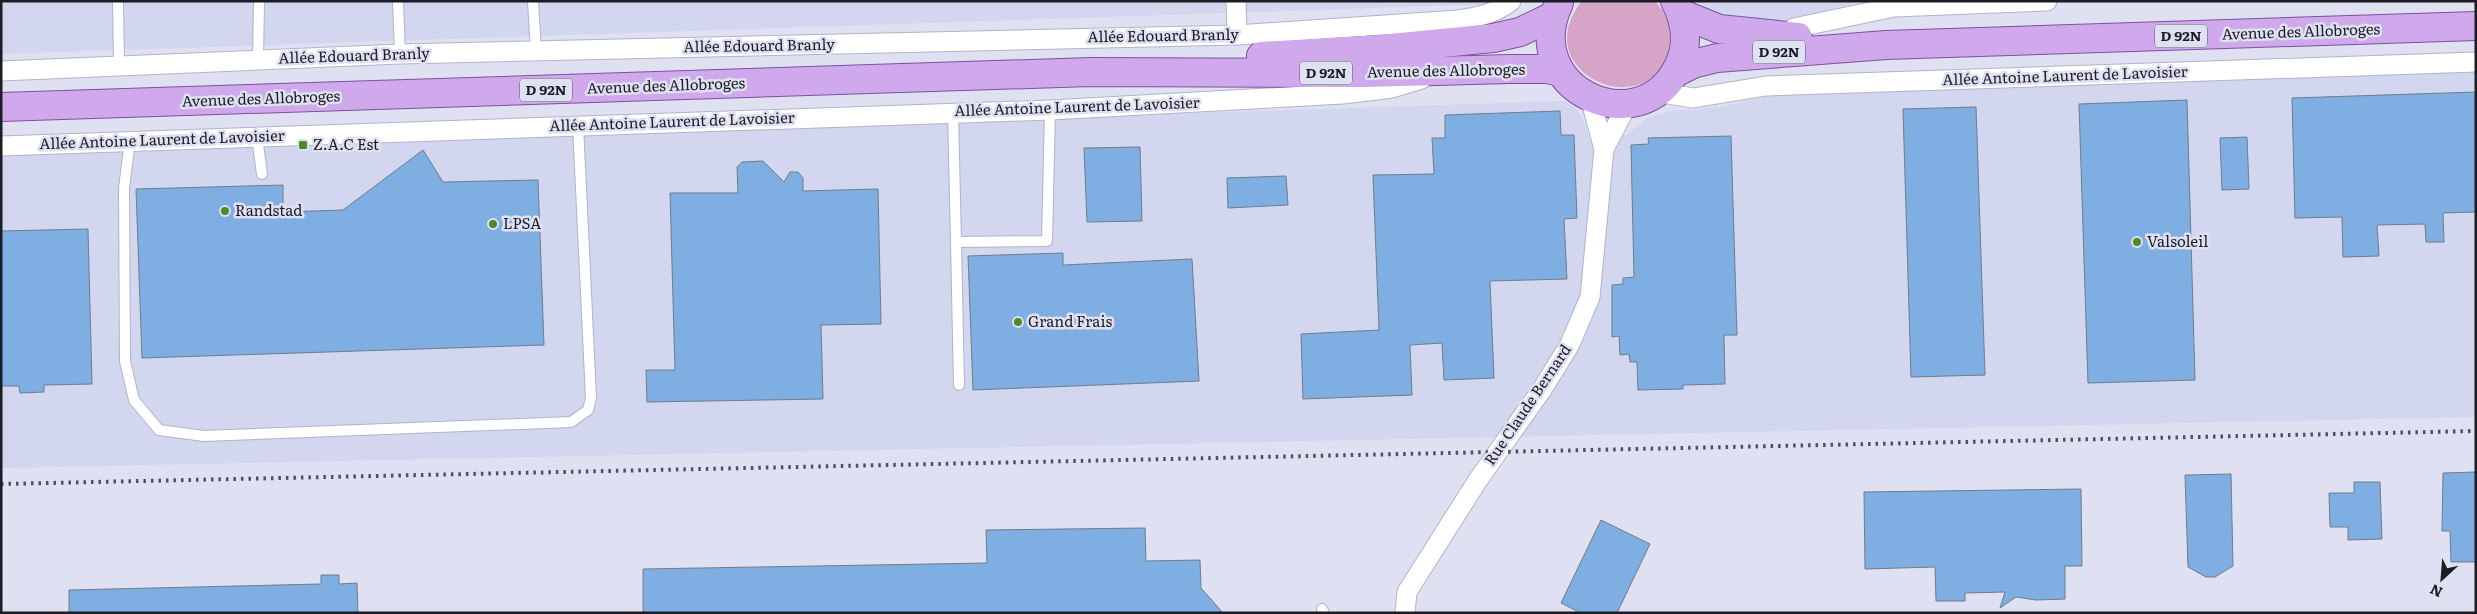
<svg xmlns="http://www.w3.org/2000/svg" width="2477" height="614" font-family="Literata,serif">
	<rect width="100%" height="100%" fill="#dfe1f3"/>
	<g fill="#d2d6ef">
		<path d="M1,1H1502L1498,4L1,54Z"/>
		<path d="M1697,1H1864L1780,22L1714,15Z"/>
		<path d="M2476,69V417L1,468V152L1565,101L1576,108L1586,126L1590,142L1627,135L1647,118L1669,111L1720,107L1777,94Z"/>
	</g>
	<path fill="#d5a4c6" d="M1582,1H1655C1667,14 1672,30 1669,47C1652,128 1524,73 1582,1Z"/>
	<g fill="#7eaee2" stroke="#707c89">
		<path d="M2476,92V212L2443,213L2444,242H2426L2425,224L2377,225L2379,256L2343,257L2342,217L2295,218L2292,98Z"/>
		<path d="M2187,100L2195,380L2088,383L2079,104Z"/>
		<path d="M1976,107L1985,375L1911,377L1903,109Z"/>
		<path d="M1560,111L1561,135H1574L1577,218L1564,219L1567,279L1490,281L1494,378L1444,380L1442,343L1410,345L1412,395L1303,399L1301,334L1379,330L1373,175L1434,174L1432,138H1445V115Z"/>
		<path d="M1731,136L1737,335H1724L1725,384L1683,385V389L1638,390L1637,362H1630L1629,354L1620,355L1619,336L1612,337V285L1623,284V278L1634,277L1631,145L1649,144L1648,138Z"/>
		<path d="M2247,137L2249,189L2222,190L2220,138Z"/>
		<path d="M1140,147L1142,221L1087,222L1084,148Z"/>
		<path d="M423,150L443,182L538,180L544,345L142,358L136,189L283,185V212L343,210Z"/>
		<path d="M763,161L784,182L790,172H798L803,178V191L878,189L881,324L821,325L823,399L647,402L646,370H675L670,193H738L737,167L742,162Z"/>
		<path d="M1286,176L1288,205L1228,208L1227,178Z"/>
		<path d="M88,229L92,384L44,385V392L20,393L19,386H1V231Z"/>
		<path d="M1063,253V265L1192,259L1199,381L973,390L968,256Z"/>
		<path d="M2476,472V562H2451L2450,531H2442L2443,473Z"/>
		<path d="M2231,474L2233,566L2215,577H2206L2188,567L2185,475Z"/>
		<path d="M2354,482H2380L2382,539L2348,540V527H2330L2329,493H2354Z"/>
		<path d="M2081,489L2082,566H2065V599L2036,600L2016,597L2000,608L2005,592L1965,593V601H1936L1935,567L1865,569L1864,492Z"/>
		<path d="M1601,520L1650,544L1617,613H1581L1561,603Z"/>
		<path d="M1145,528L1146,561L1200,560L1201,588L1223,613H643V569L987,563L986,530Z"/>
		<path d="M321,575H339V584L357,583L358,613H69V590L321,584Z"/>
	</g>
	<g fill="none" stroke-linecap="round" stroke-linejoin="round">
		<defs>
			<g id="service">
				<path d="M118,1L119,66"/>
				<path d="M398,1L400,54"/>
				<path d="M533,1L536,51"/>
				<path d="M258,60L259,1"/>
				<path d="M953,112L956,242L1047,241L1050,110"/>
				<path d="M257,137L262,174"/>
				<path d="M130,141L124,188L125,361L134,400L159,430L204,436L571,422L588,410L591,398L578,125"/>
				<path d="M956,242L959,385"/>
				<path d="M1322,609L1324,613"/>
			</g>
			<g id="minor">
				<path d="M1236,1L1237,35"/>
				<path d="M1785,36L1794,28L1894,7L2047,1"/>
				<path d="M1,71L400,54L1237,35L1458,20C1478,17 1495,14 1511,1"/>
				<path d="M1656,92L1693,98L1766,86L2476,62"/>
				<path d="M1,146L1050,110L1343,94L1392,88L1422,79"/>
				<path d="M1604,149L1628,103"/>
				<path d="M1405,613L1407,592L1478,480L1543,388L1570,344L1590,297L1604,149L1590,98"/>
			</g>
			<g id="primary">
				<path d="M1559,3C1518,90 1640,144 1678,67C1689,45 1686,22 1675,1"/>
				<path d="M1682,14L1719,29L1798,37"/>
				<path d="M1261,56L1381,49L1493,38L1520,32L1553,16"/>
				<path d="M1675,73L1693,64L1717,58L1886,45L2476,26"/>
				<path d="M1,107L1091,72L1364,73L1509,69H1547L1560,72"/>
			</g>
		</defs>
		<use href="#service" stroke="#b1b4c5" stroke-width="12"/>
		<use href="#minor" stroke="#b1b4c5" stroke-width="21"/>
		<use href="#primary" stroke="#7c529e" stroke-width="30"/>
		<use href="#service" stroke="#fff" stroke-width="10"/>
		<use href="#minor" stroke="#fff" stroke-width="19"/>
		<use href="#primary" stroke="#d0a8ec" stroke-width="28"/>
		<path stroke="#4f505a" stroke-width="4" stroke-dasharray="2.5 5" stroke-linecap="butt" d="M1,484L2476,431"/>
	</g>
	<g fill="#508a27" stroke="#dfe1f3" stroke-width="2">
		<rect x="298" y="140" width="10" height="10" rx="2.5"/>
		<circle cx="225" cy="211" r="5"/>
		<circle cx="493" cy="224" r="5"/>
		<circle cx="2137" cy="242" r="5"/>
		<circle cx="1018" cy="322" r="5"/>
	</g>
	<g text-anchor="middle" stroke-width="5" stroke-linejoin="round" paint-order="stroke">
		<g fill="#dfe1f3" stroke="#565862" stroke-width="1">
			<rect x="2155" y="24.5" width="52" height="23" rx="4"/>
			<rect x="1753" y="40.5" width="52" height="23" rx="4"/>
			<rect x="1300" y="61.5" width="52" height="23" rx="4"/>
			<rect x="520" y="78.5" width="52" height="23" rx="4"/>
		</g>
		<g font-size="14" font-weight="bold" fill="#1c1d24">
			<text x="2181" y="41">D 92N</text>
			<text x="1779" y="57">D 92N</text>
			<text x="1326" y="78">D 92N</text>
			<text x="546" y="95">D 92N</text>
		</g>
		<g font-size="15" fill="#1c1d24" stroke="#dfe1f3">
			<text transform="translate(2301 32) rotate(-2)" y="5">Avenue des Allobroges</text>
			<text transform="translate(1163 36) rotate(-1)" y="5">Allée Edouard Branly</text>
			<text transform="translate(759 46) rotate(-1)" y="5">Allée Edouard Branly</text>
			<text transform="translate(354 56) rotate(-2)" y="5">Allée Edouard Branly</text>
			<text transform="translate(1446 71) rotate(-1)" y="5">Avenue des Allobroges</text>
			<text transform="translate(2065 76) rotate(-2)" y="5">Allée Antoine Laurent de Lavoisier</text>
			<text transform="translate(666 86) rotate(-2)" y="5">Avenue des Allobroges</text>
			<text transform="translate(261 99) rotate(-2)" y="5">Avenue des Allobroges</text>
			<text transform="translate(1077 107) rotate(-2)" y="5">Allée Antoine Laurent de Lavoisier</text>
			<text transform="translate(672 122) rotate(-2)" y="5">Allée Antoine Laurent de Lavoisier</text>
			<text transform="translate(162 140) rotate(-2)" y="5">Allée Antoine Laurent de Lavoisier</text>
			<text transform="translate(1528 405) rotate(-56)" y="5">Rue Claude Bernard</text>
		</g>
		<g font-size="15" fill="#1c1d24" stroke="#dfe1f3" text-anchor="start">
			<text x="313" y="150">Z.A.C Est</text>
			<text x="235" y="216">Randstad</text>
			<text x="503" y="229">LPSA</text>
			<text x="2147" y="247">Valsoleil</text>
			<text x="1028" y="327">Grand Frais</text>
		</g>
	</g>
	<rect width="2477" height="614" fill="none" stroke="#1c1d24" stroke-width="5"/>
	<g transform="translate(2442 579) rotate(206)" stroke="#dfe1f3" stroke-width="4" paint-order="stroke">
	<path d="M0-4L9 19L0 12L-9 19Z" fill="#1c1d24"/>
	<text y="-8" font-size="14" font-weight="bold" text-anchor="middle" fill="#1c1d24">N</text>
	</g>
</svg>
